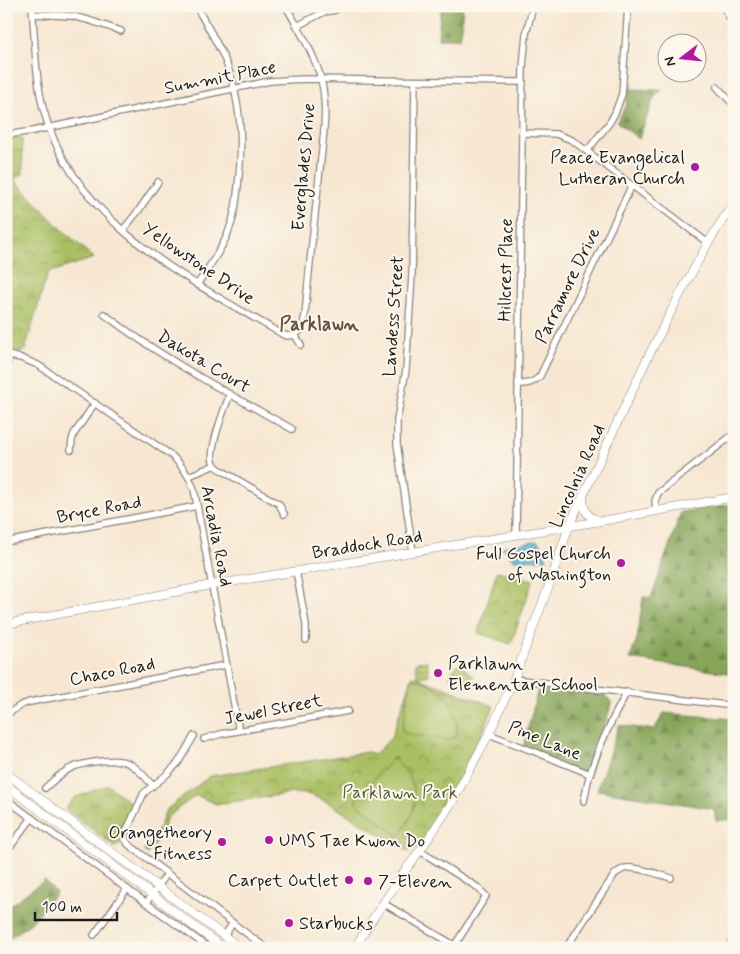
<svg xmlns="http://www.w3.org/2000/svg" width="740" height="954" font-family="Mynerve,sans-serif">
	<defs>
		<pattern id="forest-firs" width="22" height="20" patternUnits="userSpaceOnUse" patternTransform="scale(1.25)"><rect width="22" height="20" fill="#87a659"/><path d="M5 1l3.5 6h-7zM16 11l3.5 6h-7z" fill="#6e8649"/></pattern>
		<pattern id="park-crowns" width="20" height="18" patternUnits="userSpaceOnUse" patternTransform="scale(1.25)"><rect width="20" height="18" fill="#aabf63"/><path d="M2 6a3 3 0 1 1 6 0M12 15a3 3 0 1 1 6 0" fill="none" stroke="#8a9a51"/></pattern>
		<pattern id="water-rules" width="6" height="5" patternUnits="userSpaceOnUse" patternTransform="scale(1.25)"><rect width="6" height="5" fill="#5ab9d8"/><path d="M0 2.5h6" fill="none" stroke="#4e9eb9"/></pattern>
	</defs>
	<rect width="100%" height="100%" fill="#fbf7ec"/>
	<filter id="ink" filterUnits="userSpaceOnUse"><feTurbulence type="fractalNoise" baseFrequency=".02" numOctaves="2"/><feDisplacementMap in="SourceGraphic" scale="10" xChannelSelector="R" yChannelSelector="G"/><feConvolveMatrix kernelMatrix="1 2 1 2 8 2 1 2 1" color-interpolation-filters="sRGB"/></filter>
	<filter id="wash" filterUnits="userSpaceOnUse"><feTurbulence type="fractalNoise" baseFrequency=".0096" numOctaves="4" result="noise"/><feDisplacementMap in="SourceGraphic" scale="20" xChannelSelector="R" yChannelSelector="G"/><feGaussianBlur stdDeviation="1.12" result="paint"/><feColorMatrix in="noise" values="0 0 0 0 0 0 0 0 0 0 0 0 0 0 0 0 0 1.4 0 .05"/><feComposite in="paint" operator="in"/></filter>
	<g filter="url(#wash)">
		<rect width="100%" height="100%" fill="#f7e7d2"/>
		<g fill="url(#forest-firs)" stroke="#52613a">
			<path d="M441,6H463L460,38H438Z"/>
			<path d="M629,89L662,90L654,98L639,139L617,122L626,105Z"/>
			<path d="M734,504V674L630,659L637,639L643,597L651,598L681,512Z"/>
			<path d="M538,689L604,695L611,701V706L588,776L523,748Z"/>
			<path d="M664,713L734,719V819L716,821L714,809L597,790L619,725L654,730Z"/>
			<path d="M45,880L56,893L31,923L6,941V908Z"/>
		</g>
		<g fill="url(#park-crowns)" stroke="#636e40">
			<path d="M6,136L22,138L23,174L14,179L55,223L94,258L48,273L26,346V349L24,352L6,350Z"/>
			<path d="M497,571L533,580L511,644L478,633Z"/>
			<path d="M427,661L429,675L418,678L494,706L477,746L457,785L440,813L424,839L417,847L407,851L325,801L311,795L294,793L216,804L196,795L166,818L164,831L147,854L144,851L160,826L166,810L210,776L368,752L374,755L391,738L413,676L418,677L415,663L417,662Z"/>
			<path d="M458,664L474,676L465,688L449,676Z"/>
			<path d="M108,785L134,806L123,830V841L115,847L65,809L74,798Z"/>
		</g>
		<g fill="#aabf63" stroke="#636e40">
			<path d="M411,678C444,685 458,703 457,736L448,740L404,733L402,730Z"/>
			<path d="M394,758C398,763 404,768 407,773C421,796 414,816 399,836L357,804V797Z"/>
		</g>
		<path fill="url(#water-rules)" stroke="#3b6a7a" d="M536,541L539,542L547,559L514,560L502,547Z"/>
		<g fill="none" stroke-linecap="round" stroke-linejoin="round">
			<path stroke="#5ab9d8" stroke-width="2" d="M734,738L731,766L734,773"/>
		</g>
	</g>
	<g filter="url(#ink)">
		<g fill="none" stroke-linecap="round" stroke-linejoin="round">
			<defs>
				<g id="minor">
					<path d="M32,6C35,40 35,75 43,108C72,222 189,280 282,334L287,336L295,335"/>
					<path d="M196,6C206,24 217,42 225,60C240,97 243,137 239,176C237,196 236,214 228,233C221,251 208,268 197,285"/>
					<path d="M286,6C299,30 314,53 321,79C329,111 322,145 319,178C314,223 309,269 305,315L302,329L295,335"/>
					<path d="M723,6L734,25"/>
					<path d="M33,14L72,16L88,20L121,31"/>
					<path d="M297,26L324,12L335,10"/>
					<path d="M717,87L734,105"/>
					<path d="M522,133L556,134L572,140L708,243"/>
					<path d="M6,135L33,131L270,81L303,79L523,82"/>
					<path d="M587,151L610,122L615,113L622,94L628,6"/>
					<path d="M123,230L139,210L158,182"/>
					<path d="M104,314C163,359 228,393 292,429"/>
					<path d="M295,335L301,345"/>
					<path d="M6,355L21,358L38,365L171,455C182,465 189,475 194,489L239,731"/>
					<path d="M6,375L8,355"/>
					<path d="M518,384C527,384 534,383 540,376L632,185"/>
					<path d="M230,394C225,407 209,448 213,461C214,465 217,468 221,470L274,501L279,504L284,514"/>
					<path d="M71,450L72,440L74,434L95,403"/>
					<path d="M189,476L215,465"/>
					<path d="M656,511L655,501L658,493L734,434"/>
					<path d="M516,535L523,67L526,34L533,6"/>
					<path d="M6,542L197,506"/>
					<path d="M413,552L397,444V420L406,370L412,275L415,81"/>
					<path d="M296,571L306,624V640"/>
					<path d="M514,679L734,706"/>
					<path d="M6,715L21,705L30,702L226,665"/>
					<path d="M489,734L538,753L590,774"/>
					<path d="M194,736L178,763L165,776L144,793L124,836L128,844L266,948"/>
					<path d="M204,739L221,734L348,711"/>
					<path d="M45,788C54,780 64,770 76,766C89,762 118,757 130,764C139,769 146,778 152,785"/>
					<path d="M6,799L127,889L209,948"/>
					<path d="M584,801C586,792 587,783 590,774C599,745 612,719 627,692"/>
					<path d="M420,851L477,887L486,896L453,948"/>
					<path d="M6,852L32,818"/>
					<path d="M146,903L167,874"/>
					<path d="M383,903L454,945"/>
					<path d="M94,935L127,889"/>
					<path d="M224,936L233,923"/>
					<path d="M566,948L615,874C619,871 622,869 626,868C636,866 660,875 671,878"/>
					<path d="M729,948L734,935"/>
				</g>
				<g id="major">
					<path d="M583,496C583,508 586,517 598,520"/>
					<path d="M6,624L212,585L607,520L734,497"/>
					<path d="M6,773L240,948"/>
					<path d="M6,785L223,948"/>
					<path d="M355,948L368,926L404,872L424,845L451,804L489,734L514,679L527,644L551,580L569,526L646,361L677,300L708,243L734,202"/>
				</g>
			</defs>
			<use href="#minor" stroke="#8a8277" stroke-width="8"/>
			<use href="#major" stroke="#8a8277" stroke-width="9"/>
			<use href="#minor" stroke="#fff" stroke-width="5.5"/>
			<use href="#major" stroke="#fff" stroke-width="8"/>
		</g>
	</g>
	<g fill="#b5179e" stroke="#fbf7ec" stroke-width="2">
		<circle cx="695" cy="167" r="5"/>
		<circle cx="621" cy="563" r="5"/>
		<circle cx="438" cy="673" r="5"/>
		<circle cx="269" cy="840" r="5"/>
		<circle cx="222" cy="842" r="5"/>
		<circle cx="349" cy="880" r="5"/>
		<circle cx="368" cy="881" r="5"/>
		<circle cx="289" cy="923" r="5"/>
	</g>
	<g text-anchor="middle" stroke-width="4" stroke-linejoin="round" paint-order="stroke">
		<g font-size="18" fill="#1c1c1c" stroke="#fbf7ec">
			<text transform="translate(220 77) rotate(-11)" y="6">Summit Place</text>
			<text transform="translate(303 167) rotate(-85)" y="6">Everglades Drive</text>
			<text transform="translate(199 263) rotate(34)" y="6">Yellowstone Drive</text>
			<text transform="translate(505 270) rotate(-89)" y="6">Hillcrest Place</text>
			<text transform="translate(567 285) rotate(-64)" y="6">Parramore Drive</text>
			<text transform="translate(393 316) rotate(-86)" y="6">Landess Street</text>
			<text transform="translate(204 361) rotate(31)" y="6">Dakota Court</text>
			<text transform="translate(577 476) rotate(-66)" y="6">Lincolnia Road</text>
			<text transform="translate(99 509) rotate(-11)" y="6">Bryce Road</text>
			<text transform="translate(217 536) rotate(79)" y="6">Arcadia Road</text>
			<text transform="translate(367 544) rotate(-9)" y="6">Braddock Road</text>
			<text transform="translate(112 671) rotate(-11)" y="6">Chaco Road</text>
			<text transform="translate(273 709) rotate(-11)" y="6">Jewel Street</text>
			<text transform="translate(545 740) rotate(22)" y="6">Pine Lane</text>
		</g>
		<g font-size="18" fill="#1c1c1c" stroke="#fbf7ec" text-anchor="end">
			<text x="685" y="163">Peace Evangelical<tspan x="685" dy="21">Lutheran Church</tspan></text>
			<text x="611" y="559">Full Gospel Church<tspan x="611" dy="21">of Washington</tspan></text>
			<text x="448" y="669" text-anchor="start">Parklawn<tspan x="448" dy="21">Elementary School</tspan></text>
			<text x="212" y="838">Orangetheory<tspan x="212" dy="21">Fitness</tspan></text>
			<text x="279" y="846" text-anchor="start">UMS Tae Kwon Do</text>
			<text x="339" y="886">Carpet Outlet</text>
			<text x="378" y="887" text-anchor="start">7-Eleven</text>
			<text x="299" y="929" text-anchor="start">Starbucks</text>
		</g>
		<g font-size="18" fill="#555d38" stroke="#fbf7ec">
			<text x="400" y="798">Parklawn Park</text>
		</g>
		<g font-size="19" font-weight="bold" fill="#66503f" stroke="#fbf7ec">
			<text x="319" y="330">Parklawn</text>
		</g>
	</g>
	<rect width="740" height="954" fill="none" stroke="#fbf7ec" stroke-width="25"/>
	<g transform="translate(682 58) rotate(254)"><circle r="24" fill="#fbf7ec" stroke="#a29f99"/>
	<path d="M0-4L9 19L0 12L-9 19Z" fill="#b5179e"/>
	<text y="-8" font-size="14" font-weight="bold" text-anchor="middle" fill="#1c1c1c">N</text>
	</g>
	<path d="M35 912v8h82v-8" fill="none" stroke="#1c1c1c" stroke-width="2.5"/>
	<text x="42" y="912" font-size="15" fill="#1c1c1c" stroke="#fbf7ec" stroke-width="4" paint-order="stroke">100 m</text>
</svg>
